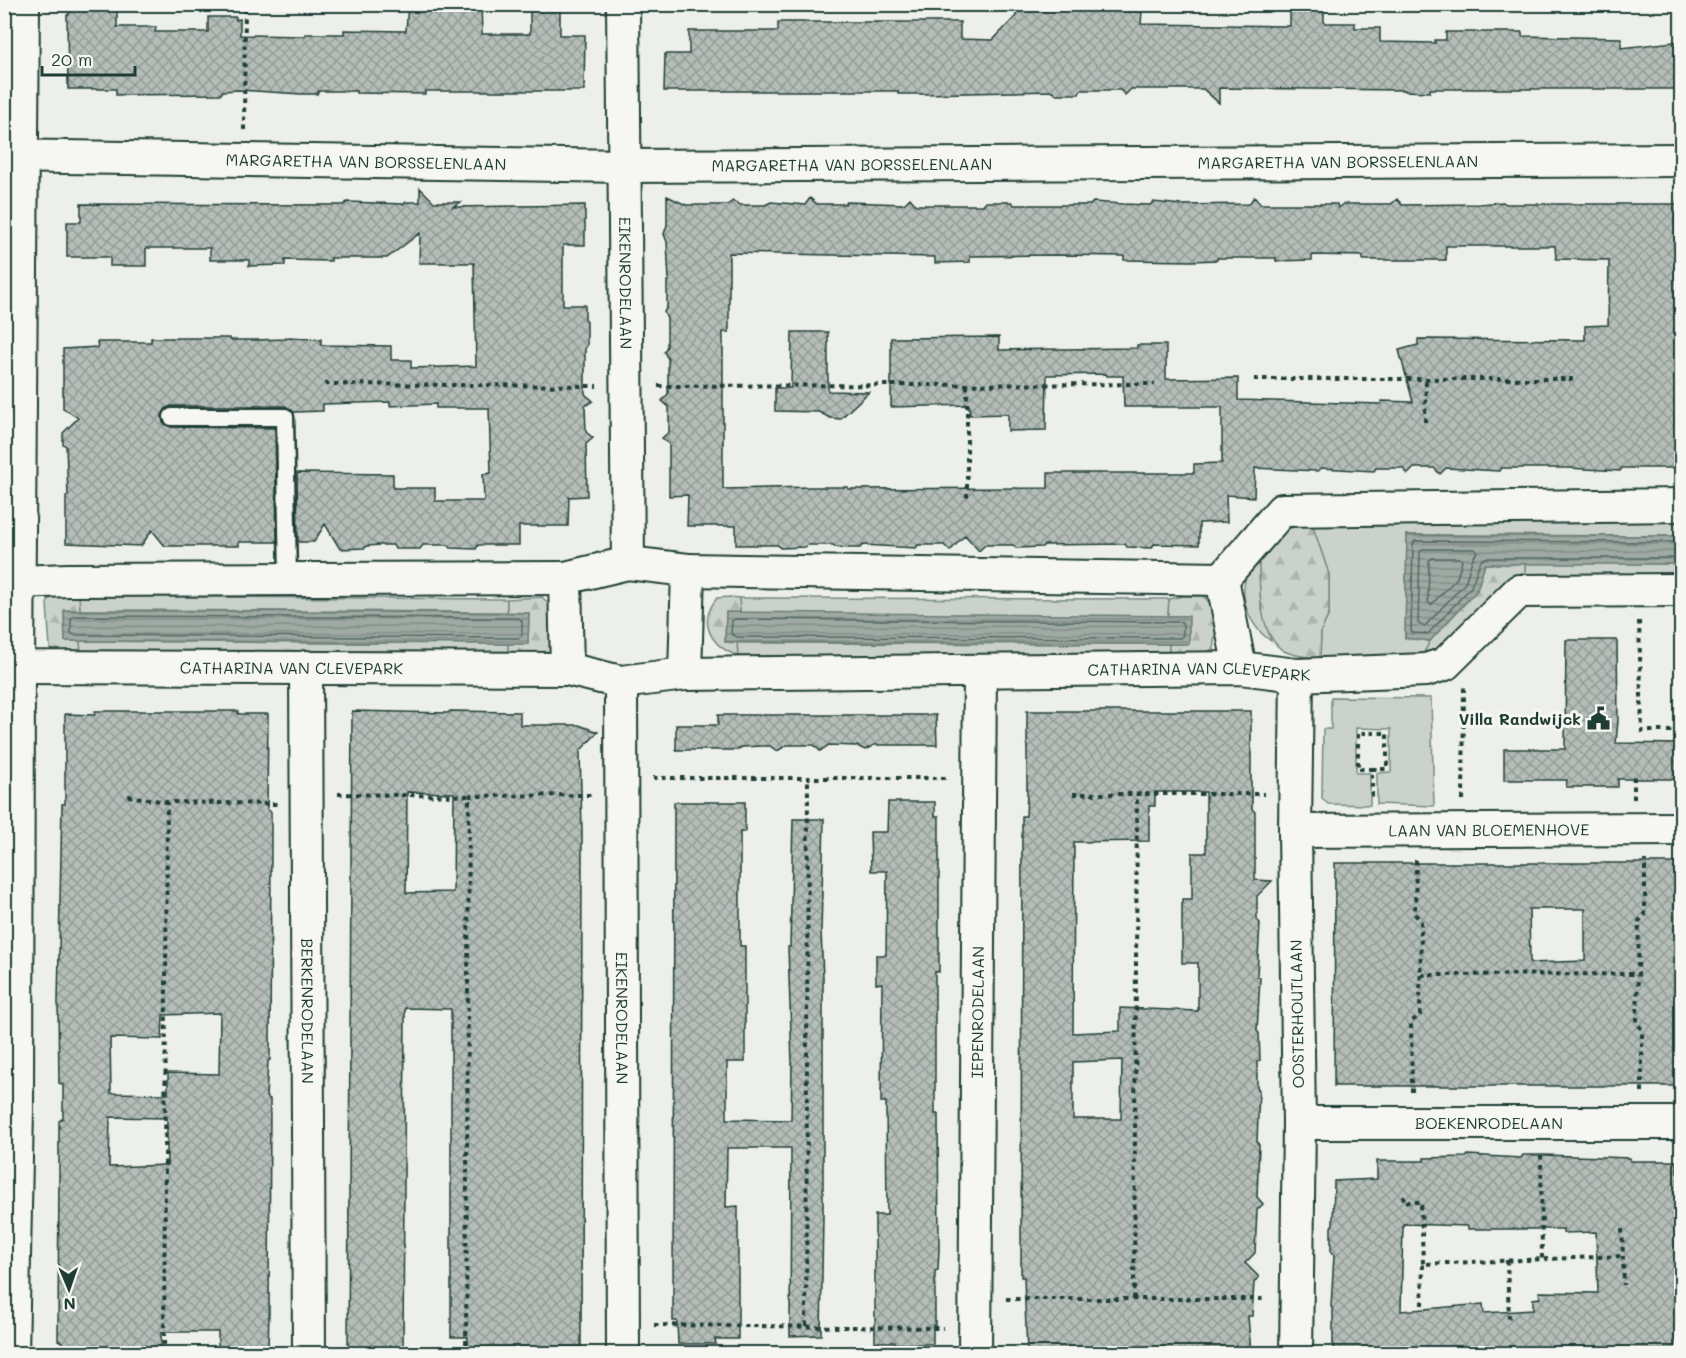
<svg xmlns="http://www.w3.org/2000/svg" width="1686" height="1358" font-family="Mali,sans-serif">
	<defs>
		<pattern id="forest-firs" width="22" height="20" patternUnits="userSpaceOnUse" patternTransform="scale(1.5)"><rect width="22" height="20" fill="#cbd2cc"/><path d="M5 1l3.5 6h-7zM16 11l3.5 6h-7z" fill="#aeb5b0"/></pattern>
		<pattern id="water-rules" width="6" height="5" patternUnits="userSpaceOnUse" patternTransform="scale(1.5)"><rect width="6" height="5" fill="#9faaa4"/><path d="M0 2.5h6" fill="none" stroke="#818c86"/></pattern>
		<pattern id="building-cross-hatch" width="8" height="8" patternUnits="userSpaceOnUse" patternTransform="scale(1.5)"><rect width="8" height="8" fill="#b4bdb8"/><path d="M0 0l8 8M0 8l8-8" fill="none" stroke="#929b96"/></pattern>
	</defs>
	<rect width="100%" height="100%" fill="#edefea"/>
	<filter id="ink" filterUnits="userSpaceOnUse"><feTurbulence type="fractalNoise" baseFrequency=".0167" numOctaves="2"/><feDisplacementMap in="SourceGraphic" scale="12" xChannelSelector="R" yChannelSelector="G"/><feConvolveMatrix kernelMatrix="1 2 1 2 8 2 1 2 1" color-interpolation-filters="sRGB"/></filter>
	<g filter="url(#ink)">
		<g fill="#cbd2cc" stroke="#758880" stroke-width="1.5">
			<path d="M1681,520L1682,536L1407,535L1405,638L1430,641L1421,659H1320L1321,631L1329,614V574L1311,522Z"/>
			<path d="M1259,556L1261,606L1271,641C1243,622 1233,582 1259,556Z"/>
			<path d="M1525,563L1681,564V581L1525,579Z"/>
			<path d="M79,596L507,599V612L80,610Z"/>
			<path d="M739,598L1169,599L1168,616L740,613Z"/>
			<path d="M80,641L508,644L509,660L81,655Z"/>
			<path d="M737,643L1169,644V658L738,656Z"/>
			<path d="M1331,697L1431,698L1434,806L1377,804V773L1391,772V729L1356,728V773H1370V805L1328,804L1322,798L1323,729H1331Z"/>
		</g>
		<g fill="url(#forest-firs)" stroke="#758880" stroke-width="1.5">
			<path d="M1311,521L1329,574V614L1321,631L1320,659C1309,657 1293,656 1284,651C1258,635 1259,583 1259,556L1288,529Z"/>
			<path d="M1525,563V579L1456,642L1421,659L1430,641L1477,590L1485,564Z"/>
			<path d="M79,596L80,610L64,611L65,641H80L81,655H55L50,648L47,604L49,599L55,597Z"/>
			<path d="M1183,596H1203L1214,607L1216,629L1213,649L1196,658H1169V644H1189L1188,616H1168L1169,599Z"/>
			<path d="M542,597L550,605L552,650L542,658L509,660L508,644H528L529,613L507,612V599Z"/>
			<path d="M730,597L739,598L740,613H726L725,642L737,643L738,656C711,646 697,623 717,598Z"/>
		</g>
		<g fill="url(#water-rules)" stroke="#6c7e77" stroke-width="1.5">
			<path d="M1407,535L1681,536V564H1485L1477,590L1430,641L1405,638Z"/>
			<path d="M64,610L529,613L528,644L65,641Z"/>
			<path d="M726,612L1189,616V644L725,642Z"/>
		</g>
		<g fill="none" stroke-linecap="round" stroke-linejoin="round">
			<g stroke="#526961" stroke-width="1.5">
				<path d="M1682,542L1415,541L1413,544L1411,631L1413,633L1428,634L1471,587L1480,562L1485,558H1682"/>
				<path d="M1423,549H1475L1477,552L1472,560L1465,583L1424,627L1418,623L1420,552Z"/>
				<path d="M1432,558H1460L1462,561L1457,578L1431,605L1428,602L1429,561Z"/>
				<path d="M74,616L519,618L522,621V635L519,638L74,635L71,633V619Z"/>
				<path d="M735,619L1180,622L1183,624V635L1180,638L737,637L731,634L732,621Z"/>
			</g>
		</g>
		<g fill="url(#building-cross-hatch)" stroke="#1f3d34" stroke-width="1.5" fill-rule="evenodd">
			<path d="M69,4H117V27H156L155,32H208V17H236V20L240,19V35L305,36V34H344V30L406,31L408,4H481L482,34H530V4H560V35H585L584,91H425V94L356,93V91H319L317,94H301L238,90L223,91L221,94L116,95V89H68L67,15H69Z"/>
			<path d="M1016,4H1118V11H1142L1141,24L1290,26V4H1324V23H1355V28H1380V42L1435,43V40H1446V32H1522V36L1621,38V48L1682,41V89H1430V92L1405,91V90L1219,88V103L1203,89H1131L1125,95L1120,90H1081L1079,94H1055L1054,91L923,94H898V91H664L665,54H689V31H778V22H960V39L993,40L1016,16Z"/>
			<path d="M420,188L434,202H461L453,207L585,205V245H563V305H585V319L587,322V346L585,348V394L593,401L585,406L586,432L593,438L586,444L587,496L569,497L568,526H519V545H478L476,549L451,548L448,545H423L420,549H395L393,545H380L367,546L365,548L340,549L325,524L314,542H298L297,473L393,474V488H435V501H484L483,474L491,473L489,408H436V404L390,406V402L323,404V411L294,412L285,406H172L166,408L162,416L163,423L171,427L275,428L277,542H239V546H165L152,530L141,546L66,543V496H68L66,446L63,444V433L78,418L63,408V349L98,347L97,342H151V338H230V340H256L286,339V338L321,339V345L391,346V360H411V368L476,366L474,263H419L420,233L387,258H331V261L285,260V265L249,266V260H210V248H146V266H110V257H67V222H81V204L344,205L347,202L404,204L406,202H420Z"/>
			<path d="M667,196L686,205H727L733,201L740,205H765L771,202L805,205L810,198L817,204H845L847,202L904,204L910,198L916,205H983L985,202H1012L1014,205H1090L1093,202L1122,204L1150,205L1153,202L1182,205L1249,204L1254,197L1261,204H1337L1338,208L1343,204H1391L1397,199L1402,205L1479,204L1503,202L1506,204H1682V468H1622L1620,471L1568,468H1501L1499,471L1446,468L1440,474L1434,468H1414L1408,474L1402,468H1376L1374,471L1321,468L1318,471L1255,468L1254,497L1226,495L1227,522L1199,523V545L1154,544L1152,548L1127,547L1125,544L1044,545L1042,547L1016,548L1013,545H985L979,551L965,535L950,551L944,545H918L916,548L863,545L860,548H849L836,547L833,545H808L805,547L780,548L778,545H736V526H687L688,495L669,496V444L662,438L669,432V407L662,401L668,394V359L664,352L667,346V319L664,312L667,307V281H669L667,242L664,234L667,225ZM1446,246H1555L1556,259L1609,260L1608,325L1585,326V340L1418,339V345L1399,350L1413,402L1382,401L1381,404L1238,400V378L1166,379V345H1137V348L999,350V337L891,338V407L969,405L970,415L1008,414V431L1046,430L1047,375L1106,374L1107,376H1123L1124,407H1222V463L1194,464V473H1048V488L848,489V487H812L723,489V332H729V253L935,257V263L970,262V256L1058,255L1124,256V260L1192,261L1217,260V258H1276V261L1312,260V255L1363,256V260H1446Z"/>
			<path d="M792,332H828V391L869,392L840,419L830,418L819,412L775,411V388H791Z"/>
			<path d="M1566,640H1617L1618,721L1616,743L1682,744V779H1618V787H1566L1567,780H1504V749H1565Z"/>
			<path d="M95,711H238V714H268L267,809L271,812V837L270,1060L268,1061L266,1097L270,1099L269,1312L268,1348L258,1353H218V1332H161V1353H61L62,1342L58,1340L59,1173V1121L63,1118V1085L59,1083L58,1001L62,804H65V714L95,715ZM220,1013L219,1074L168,1073V1094L111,1093L110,1038L162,1039L163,1015ZM110,1117L167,1118V1165L109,1167Z"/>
			<path d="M352,711L448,713L450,711L520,712V725H579L598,732L580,751L582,832L581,1348H468V1337H451V1009L405,1008L403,1353H348ZM407,792L454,793L453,892L406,893Z"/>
			<path d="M1027,711H1251V797H1252V809L1255,812V880L1272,881L1257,896V920L1260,923L1257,976L1260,978L1257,1031L1259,1033L1260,1060L1257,1062V1087L1259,1090L1257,1142L1259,1145L1257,1197L1263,1204L1257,1210L1255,1253L1245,1263L1259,1277L1254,1282L1252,1316H1248L1251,1353H1027L1024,1277H1021L1022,816H1026L1027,792ZM1155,792H1206V853H1192V899H1182V963H1198V1011L1120,1008V1031L1073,1033L1074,842L1149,841V806H1155ZM1122,1060L1121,1119H1073V1062Z"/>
			<path d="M718,715H936L937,745H874L865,750L857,746L829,745L820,751L814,745H787L777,751L770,746H762L742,747L737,750H676V725H718Z"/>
			<path d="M674,802H745V832H740V946H745V1062H727V1119L791,1120L792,1063L788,947H790L793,819H824L821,931L823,978V1215L821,1335L790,1336L791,1148H727L726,1207L738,1206V1339H715L716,1344H678L677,1321H673Z"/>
			<path d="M888,802H935V816H939V972H935V1114H938L939,1249L938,1270L935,1271V1325H933V1344H895V1342H875V1215H887L886,1102H881L882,983L876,984V955H886L887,871H871L870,832H887Z"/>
			<path d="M1335,863H1682V1086H1334ZM1529,909H1585V961L1530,963Z"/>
			<path d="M1468,1155L1521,1158L1523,1155H1545L1630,1158V1161H1677V1173H1682V1341H1675L1674,1353H1335V1351H1333V1309L1331,1307L1334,1255L1331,1252V1227L1333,1224L1334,1181L1377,1179V1161H1424V1158L1466,1157ZM1403,1224L1468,1226V1229H1563V1233L1596,1232L1598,1293L1539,1292L1540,1298L1533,1299V1310L1484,1313L1483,1304L1401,1311Z"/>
		</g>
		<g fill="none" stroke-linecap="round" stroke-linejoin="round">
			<defs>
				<path id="lane" d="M172,417H285L288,579"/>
				<g id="street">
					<path id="s1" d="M623,4L628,563"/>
					<path id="s2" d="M4,156L625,166L1682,160"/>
					<path d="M628,563L688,570L685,674L621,682L567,669L565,578Z"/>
					<path d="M688,570L1222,579L1282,510L1682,505"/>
					<path d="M1222,579L1240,668"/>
					<path d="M4,587L19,582L68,580L565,578"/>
					<path id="s3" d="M4,663L18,667L567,669"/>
					<path id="s4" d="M306,667L309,1354"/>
					<path id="s5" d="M685,674L1240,668L1297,675L1426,670L1445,664L1519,591L1682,590"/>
					<path id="s6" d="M621,682L623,1354"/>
					<path id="s7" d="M1295,831L1682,829"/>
					<path id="s8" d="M1299,1123H1682"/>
					<path d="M12,1354L17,1110L18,667L23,4"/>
					<path id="s9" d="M975,1354L980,671"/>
					<path d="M1296,1354L1299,1123L1295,831L1297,675"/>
				</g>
			</defs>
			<use href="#lane" stroke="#1f3d34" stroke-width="21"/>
			<use href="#street" stroke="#1f3d34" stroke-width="36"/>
			<g stroke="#1f3d34" stroke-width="4" stroke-dasharray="4.5 4.5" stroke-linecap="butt">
				<path d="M244,130L245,4"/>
				<path d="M1254,379H1573"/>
				<path d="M325,384L597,386"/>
				<path d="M967,385V497"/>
				<path d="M658,386L1155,384"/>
				<path d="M1425,422L1426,380"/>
				<path d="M1639,621L1642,731H1682"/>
				<path d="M1372,769H1387V733H1358V769H1372V800"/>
				<path d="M653,778H948"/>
				<path d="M338,794L469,796L466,1354"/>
				<path d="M1073,794H1264"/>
				<path d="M128,796L167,802"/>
				<path d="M469,796L591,795"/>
				<path d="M1634,799V773"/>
				<path d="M1463,800L1464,687"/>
				<path d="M1421,975L1638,974"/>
				<path d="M1412,1092L1411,1022L1420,1015L1421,922L1415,914L1416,859"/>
				<path d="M1642,1092V1030L1637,1022L1639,921L1645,915V860"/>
				<path d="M1541,1155L1542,1259"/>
				<path d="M1403,1195L1404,1202H1421L1423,1264"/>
				<path d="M1622,1229L1624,1285"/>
				<path d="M1507,1260L1509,1321"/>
				<path d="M1006,1299H1266"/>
				<path d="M1134,1299L1137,794"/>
				<path d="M1422,1305L1423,1264L1623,1256"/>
				<path d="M654,1325L943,1328"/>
				<path d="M806,1326L808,778"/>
				<path d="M164,1354L167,802L277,804"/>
				<path d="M518,1354L592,1352"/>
			</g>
			<use href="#lane" stroke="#f6f6f2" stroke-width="16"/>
			<use href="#street" stroke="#f6f6f2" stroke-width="32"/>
		</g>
	</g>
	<defs>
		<symbol id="civic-bare" viewBox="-9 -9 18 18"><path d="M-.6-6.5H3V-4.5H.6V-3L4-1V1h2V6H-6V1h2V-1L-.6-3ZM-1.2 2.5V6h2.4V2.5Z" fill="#1f3d34" stroke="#f6f6f2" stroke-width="2.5" paint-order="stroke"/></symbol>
	</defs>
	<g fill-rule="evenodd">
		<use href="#civic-bare" x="1582" y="702" width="33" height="33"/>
	</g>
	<g text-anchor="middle" stroke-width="6" stroke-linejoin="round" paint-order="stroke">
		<g font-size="16" fill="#1f3d34" stroke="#f6f6f2">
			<text dy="6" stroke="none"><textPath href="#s2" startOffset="362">MARGARETHA VAN BORSSELENLAAN</textPath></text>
			<text dy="6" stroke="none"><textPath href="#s2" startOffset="1334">MARGARETHA VAN BORSSELENLAAN</textPath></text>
			<text dy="6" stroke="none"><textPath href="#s2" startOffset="848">MARGARETHA VAN BORSSELENLAAN</textPath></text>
			<text dy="6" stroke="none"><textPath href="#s1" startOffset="279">EIKENRODELAAN</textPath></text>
			<text dy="6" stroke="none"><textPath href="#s3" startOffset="288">CATHARINA VAN CLEVEPARK</textPath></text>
			<text dy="6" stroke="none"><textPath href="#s5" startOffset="514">CATHARINA VAN CLEVEPARK</textPath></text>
			<text dy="6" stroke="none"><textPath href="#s7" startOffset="194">LAAN VAN BLOEMENHOVE</textPath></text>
			<text dy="6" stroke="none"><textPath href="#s4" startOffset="344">BERKENRODELAAN</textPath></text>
			<text dy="6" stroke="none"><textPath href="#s9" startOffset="342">IEPENRODELAAN</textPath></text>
			<text transform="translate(1297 1014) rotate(-91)" y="6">OOSTERHOUTLAAN</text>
			<text dy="6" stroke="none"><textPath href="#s6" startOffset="336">EIKENRODELAAN</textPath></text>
			<text dy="6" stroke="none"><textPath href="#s8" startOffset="190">BOEKENRODELAAN</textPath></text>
		</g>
		<g font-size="16" font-weight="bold" fill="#1f3d34" stroke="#f6f6f2" text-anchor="end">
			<text x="1581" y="725">Villa Randwijck</text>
		</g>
	</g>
	<rect width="1686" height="1358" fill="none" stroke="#f6f6f2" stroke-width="24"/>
	<rect x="12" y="12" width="1662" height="1334" fill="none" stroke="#1f3d34" stroke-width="2" filter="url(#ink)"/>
	<g transform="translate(69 1289) rotate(178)" stroke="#f6f6f2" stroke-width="4.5" paint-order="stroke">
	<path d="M0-4.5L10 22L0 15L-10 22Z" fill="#1f3d34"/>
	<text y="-9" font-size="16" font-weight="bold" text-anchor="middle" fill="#1f3d34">N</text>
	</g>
	<path d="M42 66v9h93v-9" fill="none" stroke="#1f3d34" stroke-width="3"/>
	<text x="51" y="66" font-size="18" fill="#1f3d34" stroke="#f6f6f2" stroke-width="4.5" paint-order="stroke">20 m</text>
</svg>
